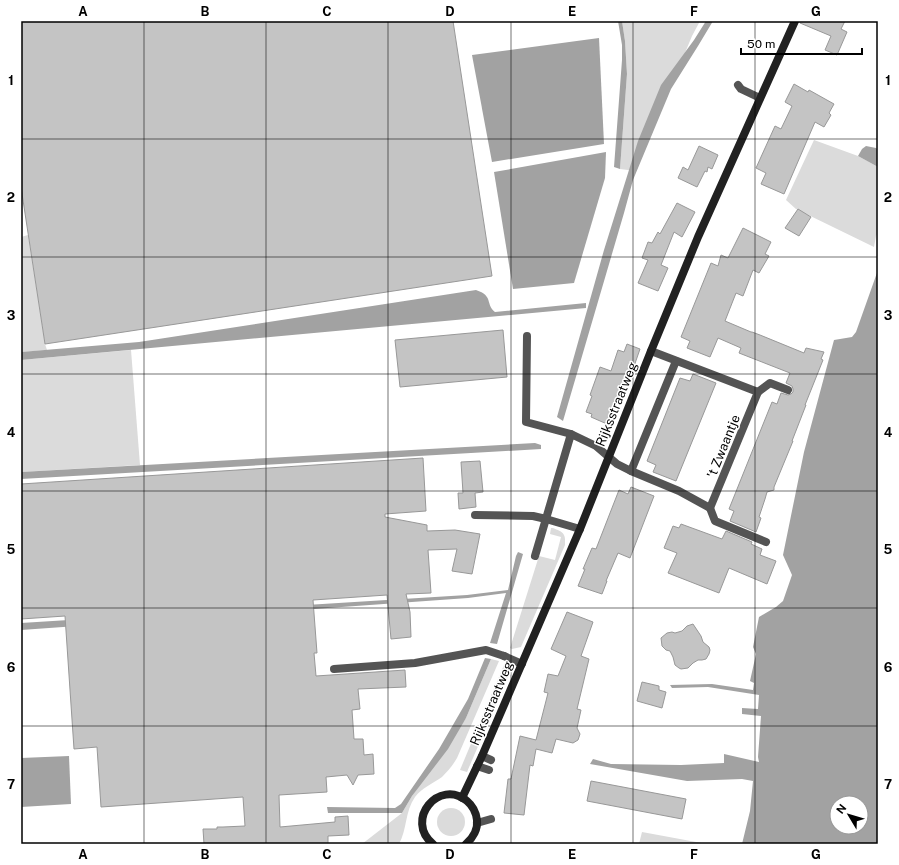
<svg xmlns="http://www.w3.org/2000/svg" width="899" height="865" font-family="'Public Sans',sans-serif">
	<rect width="100%" height="100%" fill="#fff"/>
	<g fill="#dbdbdb">
		<path d="M622,21H700L692,36L636,171L620,169L627,74L625,41Z"/>
		<path d="M814,140L858,156L878,167V233L876,236L874,247L796,209L786,200Z"/>
		<path d="M28,235L45,344L47,350L21,352V237Z"/>
		<path d="M131,350L140,465L21,472V360Z"/>
		<path d="M551,528H553C563,532 566,533 565,545L521,647L512,649L510,648L539,556L555,560L561,537L550,534Z"/>
		<path d="M491,659L499,661L457,758C453,765 448,771 442,777C432,784 422,788 415,797C405,811 407,830 399,844H362L402,813L412,796L466,718Z"/>
		<path d="M506,664L509,669V674L467,772L460,770L504,665Z"/>
		<circle cx="451" cy="822" r="14"/>
		<path d="M642,832L707,844H639Z"/>
	</g>
	<g fill="#a2a2a2" fill-rule="evenodd">
		<path d="M618,21H622L625,41L627,74L620,169L614,167L622,60V45Z"/>
		<path d="M706,21H713L698,46L671,89L633,180L624,213L563,421L557,417L604,250L638,141L661,85L694,40Z"/>
		<path d="M599,38L604,144L492,162L472,55Z"/>
		<path d="M866,146L876,148L878,150V167L858,156L862,149Z"/>
		<path d="M606,152L605,178L574,283L513,289L494,172Z"/>
		<path d="M878,270V844H742L750,811L753,781L742,779L687,781L590,764L593,759L611,764L681,765L724,763V754L759,762L758,757L761,716L742,714V708L758,709L759,695L708,687L672,688L670,685L712,684L753,690L754,683L750,681L756,654L753,647L759,617L776,607L783,601L792,575L783,555L804,452L834,340L852,337L856,332ZM837,803H861V827H837Z"/>
		<path d="M476,290C494,296 485,304 495,312L586,303V308L21,360V352L139,342Z"/>
		<path d="M535,443L541,445V449L21,479V472Z"/>
		<path d="M518,552L523,554L497,644L490,643L506,593L468,598L21,630V623L467,595L508,590L516,556Z"/>
		<path d="M485,658L491,659L466,718L448,749L412,796L402,813H328L327,807L395,808L401,804L439,749L468,699Z"/>
		<path d="M69,756L71,804L21,807V758Z"/>
	</g>
	<g fill="#c4c4c4" stroke="#989898">
		<path d="M21,21H453L492,276L45,344L21,187Z"/>
		<path d="M800,21H845L841,29L847,32L837,55L825,50L831,36L800,23Z"/>
		<path d="M794,84L808,92L809,90L834,104L829,113L831,115L824,127L815,122L784,194L761,184L766,173L756,168L775,126L781,129L792,106L785,102Z"/>
		<path d="M699,146L718,155L712,169L708,167L707,172L705,171L697,187L678,178L683,167L688,170Z"/>
		<path d="M677,203L695,212L682,237L674,232L661,265L668,268L658,291L638,283L648,260L642,258L648,242L652,243L658,232L660,234Z"/>
		<path d="M798,209L811,217L799,236L785,228Z"/>
		<path d="M743,228L771,242L765,254L769,256L759,273L753,270L743,296L736,293L725,321L751,332H752L760,335L804,353L806,348L824,352L821,359L823,360L805,405H806L792,441H793L774,487V490L767,492L765,499L759,517L761,518L756,532L730,521L734,511L729,509L772,402L777,404L781,393L788,395L791,394L793,392V389L792,386L786,383L790,373L739,353L741,348L718,338L710,357L687,348L690,341L681,337L711,263L718,266L721,255L728,258Z"/>
		<path d="M503,330L507,377L400,387L395,340Z"/>
		<path d="M627,344L640,349L631,375H629L628,378H626L607,424L591,417L592,414L586,412L592,396L590,395L600,367L611,371L618,350L624,352Z"/>
		<path d="M693,374L716,383L676,481L653,472L656,465L647,461L680,378L690,381Z"/>
		<path d="M423,458L426,511L385,514V517L427,525V531L455,530L480,534L472,574L452,571L457,549L428,550L431,593L406,594L410,612L411,637L391,639L387,595L313,600L317,653H314L316,676L405,670L406,687L358,689L360,709L352,710L354,739H363L364,755L373,754L374,774L358,775L353,785L347,775L326,777L327,792L279,795L280,827L335,822V817L348,816L349,835L328,836V844H204L203,829H217V827H223L245,826L243,797L101,807L97,747L74,749L65,616L21,619V484Z"/>
		<path d="M480,461L483,492L475,493L476,507L459,509L458,493H463L461,462Z"/>
		<path d="M631,487L654,496L630,558L618,553L606,581H607L602,594L578,586L585,569H583L592,548L596,549L619,490L628,494Z"/>
		<path d="M681,524L722,539L726,531L752,542L751,544L762,549L760,555L776,561L767,584L729,568L719,593L668,573L677,553L664,548L673,526L679,528Z"/>
		<path d="M567,612L593,622L581,656L589,659L577,709L581,710L577,728L580,734L578,740L573,743L556,739L552,753L536,749L533,766L530,765L524,815L504,813L508,779H511L520,736L536,740L548,693L544,692L548,674L558,676L566,656L551,649Z"/>
		<path d="M693,624L701,636L703,642L709,647L710,650L709,654L706,659L702,660H698L693,663L688,668L681,669L679,668L675,665L673,657L670,651L666,650L662,646L661,638L667,633L672,632L675,633L682,631L687,626Z"/>
		<path d="M642,682L659,686V690L666,692L662,708L637,701Z"/>
		<path d="M591,781L686,799L682,819L587,801Z"/>
	</g>
	<g fill="none" stroke-linecap="round" stroke-linejoin="round">
		<g stroke="#545454" stroke-width="8">
			<path d="M527,336L526,422L571,434"/>
			<path d="M475,515L533,516L546,519"/>
			<path d="M334,669L415,663L486,650L504,656"/>
		</g>
		<g stroke="#545454" stroke-width="8">
			<path d="M738,85L741,89L760,98"/>
			<path d="M758,392L770,383L788,390"/>
			<path d="M631,471L676,361"/>
			<path d="M710,508L715,521L766,542"/>
			<path d="M546,519L580,529"/>
			<path d="M535,556L571,434L596,446L617,464L631,471L679,491L710,508L758,392L651,351"/>
			<path d="M504,656L522,664"/>
			<path d="M482,756L491,760"/>
			<path d="M477,766L489,770"/>
			<path d="M477,823L491,819"/>
		</g>
		<g stroke="#212121" stroke-width="8">
			<path d="M462,798L482,756L580,529L651,351L698,237L795,21"/>
			<path d="M433,844C404,820 439,778 467,801C473,806 476,812 477,820C478,829 473,838 466,844"/>
		</g>
	</g>
	<path fill="none" stroke="#000" stroke-width="1" stroke-opacity="0.55" d="M144,21V844M266,21V844M388,21V844M511,21V844M633,21V844M755,21V844M21,139H878M21,257H878M21,374H878M21,491H878M21,608H878M21,726H878"/>
	<g text-anchor="middle" stroke-width="3" stroke-linejoin="round" paint-order="stroke">
		<g font-size="13" fill="#000" stroke="#fff">
			<text transform="translate(616 404) rotate(-68)" y="5">Rijksstraatweg</text>
			<text transform="translate(723 446) rotate(-68)" y="5">'t Zwaantje</text>
			<text transform="translate(491 703) rotate(-67)" y="5">Rijksstraatweg</text>
		</g>
	</g>
	<rect width="899" height="865" fill="none" stroke="#ffffff" stroke-width="44"/>
	<g transform="translate(849 815) rotate(308)"><circle r="19" fill="#ffffff" stroke="#999999"/>
	<path d="M0-3L7 15L0 10L-7 15Z" fill="#000000"/>
	<text y="-6" font-size="11" font-weight="bold" text-anchor="middle" fill="#000000">N</text>
	</g>
	<path d="M741 48v6h121v-6" fill="none" stroke="#000000" stroke-width="2"/>
	<text x="747" y="48" font-size="12" fill="#000000" stroke="#ffffff" stroke-width="3" paint-order="stroke">50 m</text>
	<rect x="22" y="22" width="855" height="821" fill="none" stroke="#000" stroke-width="1.5"/>
	<g font-size="13" text-anchor="middle" font-weight="bold" fill="#000">
		<text x="83" y="16">A</text>
		<text x="205" y="16">B</text>
		<text x="327" y="16">C</text>
		<text x="450" y="16">D</text>
		<text x="572" y="16">E</text>
		<text x="694" y="16">F</text>
		<text x="816" y="16">G</text>
		<text x="11" y="85">1</text>
		<text x="888" y="85">1</text>
		<text x="11" y="202">2</text>
		<text x="888" y="202">2</text>
		<text x="11" y="320">3</text>
		<text x="888" y="320">3</text>
		<text x="11" y="437">4</text>
		<text x="888" y="437">4</text>
		<text x="11" y="554">5</text>
		<text x="888" y="554">5</text>
		<text x="11" y="672">6</text>
		<text x="888" y="672">6</text>
		<text x="11" y="789">7</text>
		<text x="888" y="789">7</text>
		<text x="83" y="859">A</text>
		<text x="205" y="859">B</text>
		<text x="327" y="859">C</text>
		<text x="450" y="859">D</text>
		<text x="572" y="859">E</text>
		<text x="694" y="859">F</text>
		<text x="816" y="859">G</text>
	</g>
</svg>
